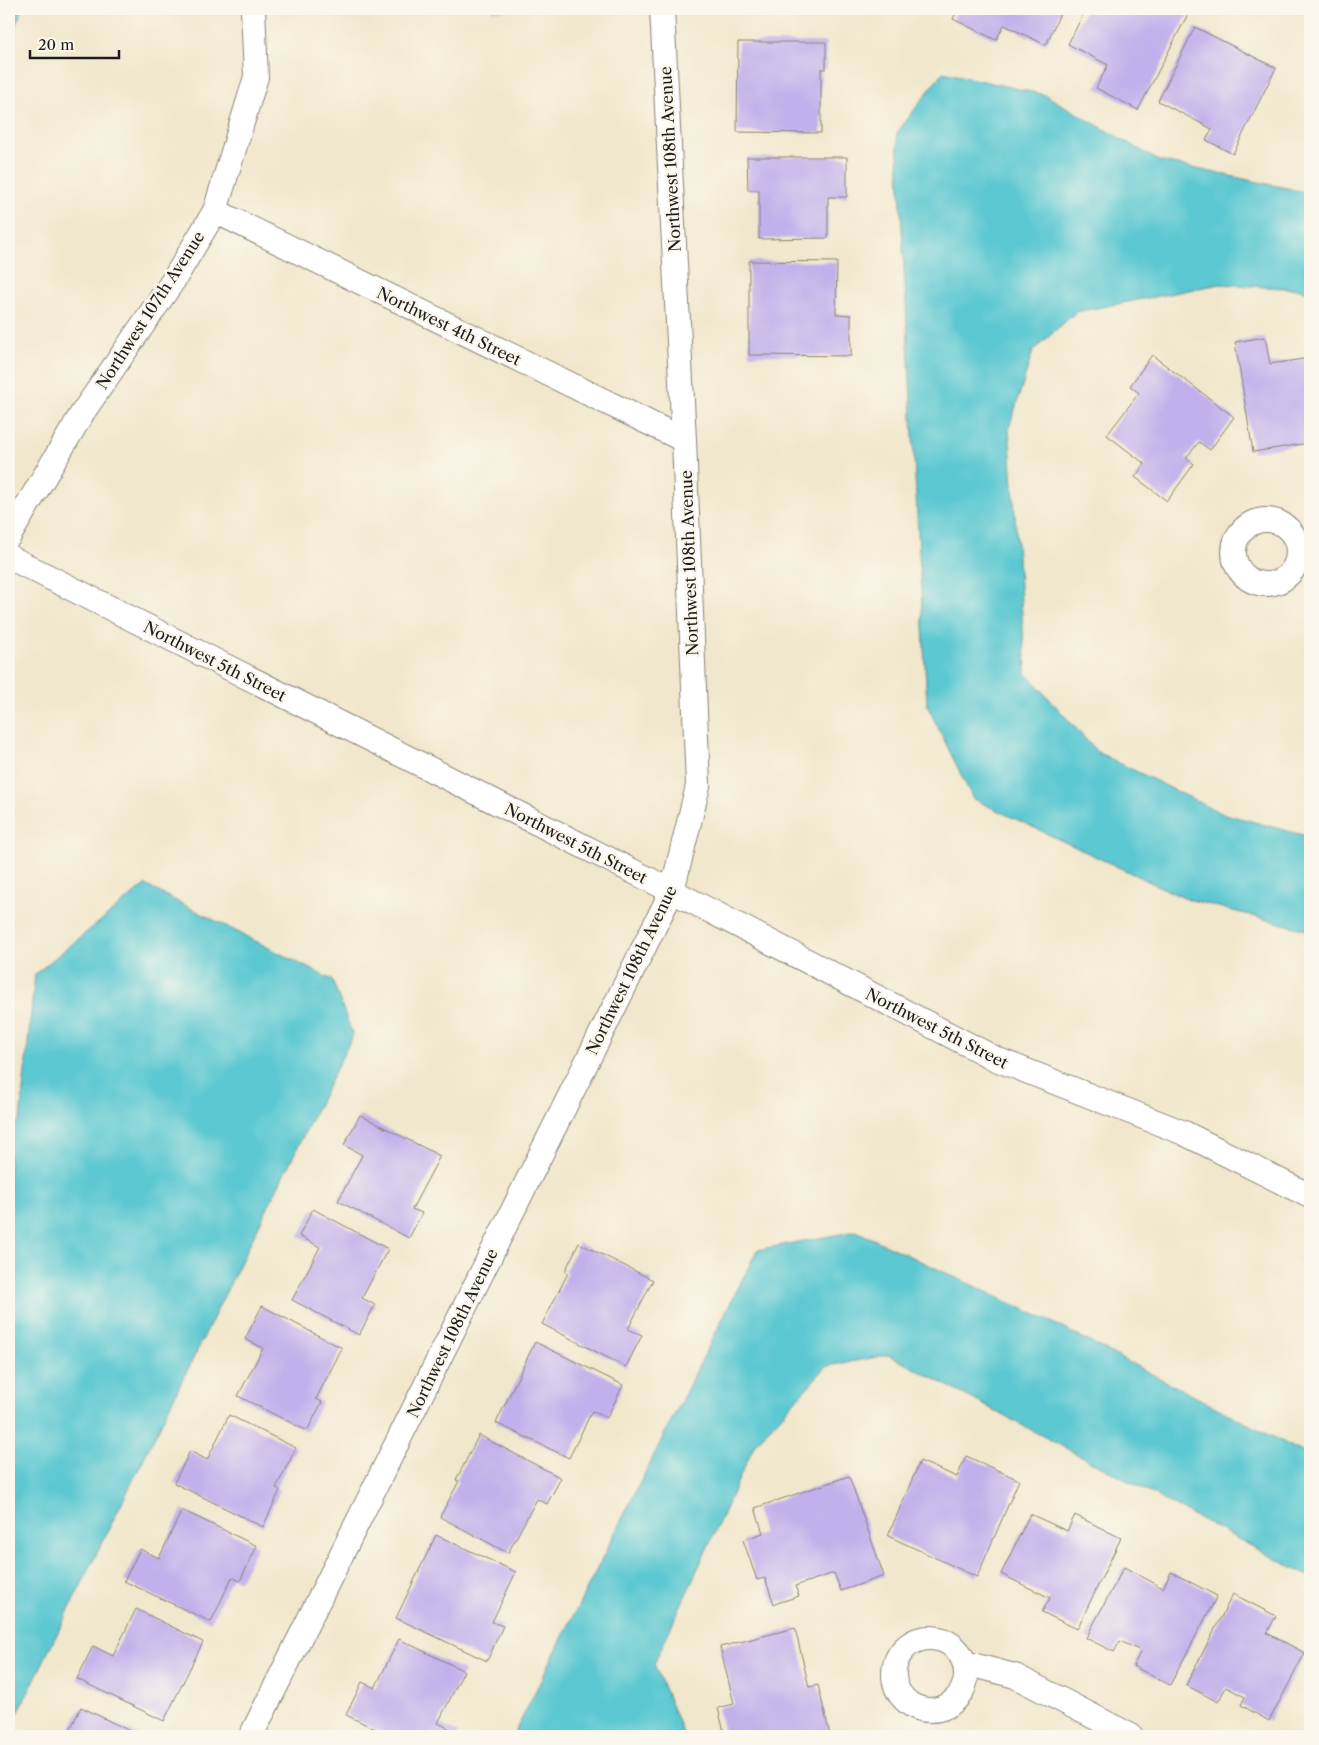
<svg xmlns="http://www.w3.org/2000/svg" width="1319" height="1745" font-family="'Libre Caslon Text',serif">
	<rect width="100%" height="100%" fill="#fbf7ec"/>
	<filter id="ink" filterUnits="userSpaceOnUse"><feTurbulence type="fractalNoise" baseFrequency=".02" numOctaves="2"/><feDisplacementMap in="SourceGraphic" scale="10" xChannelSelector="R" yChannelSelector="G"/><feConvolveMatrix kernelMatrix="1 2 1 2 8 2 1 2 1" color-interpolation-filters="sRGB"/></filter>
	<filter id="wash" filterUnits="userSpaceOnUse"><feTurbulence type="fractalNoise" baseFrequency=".0096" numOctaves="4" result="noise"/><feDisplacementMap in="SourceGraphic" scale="20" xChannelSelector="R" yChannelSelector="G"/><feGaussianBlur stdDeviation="1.12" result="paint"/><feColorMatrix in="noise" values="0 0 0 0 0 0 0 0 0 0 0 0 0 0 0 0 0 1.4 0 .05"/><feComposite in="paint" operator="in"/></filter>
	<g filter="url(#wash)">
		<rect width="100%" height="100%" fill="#f1e7cc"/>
		<g fill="#5bc8d1" stroke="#3c7276">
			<path d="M9,9H23L9,39Z"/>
			<path d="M943,72L1045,95L1159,161L1310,193V294L1300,289L1220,284L1076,312L1033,351L1009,428L1026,673L1097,752L1221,813L1310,837V931L1184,898L973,799L927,705L897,133Z"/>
			<path d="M145,885L332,980L353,1035L14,1721H9V1130L20,1120L35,974Z"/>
			<path d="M856,1231L1051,1322L1310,1456V1577L889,1355L827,1366L755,1444L654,1664L684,1736H513L757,1250Z"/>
		</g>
		<g id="blocks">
			<g fill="#c1b0eb">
				<path d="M492,9H516V10L492,11Z"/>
				<path d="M958,9H1062L1046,45L1004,25L996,40L953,19Z"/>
				<path d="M1086,9H1179L1188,14L1138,110L1096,88L1108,65L1068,44Z"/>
				<path d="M1195,27L1276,68L1233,154L1206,140L1212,129L1158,101Z"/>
				<path d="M738,42H826V69H821V133L737,132Z"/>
				<path d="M747,157H847V197H828V238L759,239V190H748Z"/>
				<path d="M749,261L837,262L836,314L851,315V356L749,355Z"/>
				<path d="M1265,337L1270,364L1310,358V446L1309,443L1253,452L1235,342Z"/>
				<path d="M1152,355L1234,417L1210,450L1199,442L1186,458L1194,464L1167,501L1135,477L1145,464L1107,435L1139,393L1130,386Z"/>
				<path d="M360,1115L440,1156L412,1209L422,1213L409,1238L338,1201L362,1155L344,1145Z"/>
				<path d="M313,1209L388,1249L362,1298L375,1305L359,1335L292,1300L320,1247L299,1236Z"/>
				<path d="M579,1243L653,1280L628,1329L642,1335L626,1367L542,1324L568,1273L565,1271Z"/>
				<path d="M262,1306L342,1348L316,1399L322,1402L307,1431L238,1396L263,1348L245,1339Z"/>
				<path d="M535,1342L623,1385L607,1418L592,1411L569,1458L496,1423Z"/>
				<path d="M229,1415L296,1448L276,1488L280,1490L263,1527L174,1483L190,1451L207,1460Z"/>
				<path d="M479,1435L561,1478L547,1504L537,1499L508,1553L440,1517L459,1481L456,1480Z"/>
				<path d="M966,1456L1019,1480L977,1577L888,1536L920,1461L957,1477Z"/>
				<path d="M849,1476L884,1576L841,1591L834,1573L795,1586L799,1596L774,1604L765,1578L757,1580L743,1540L763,1533L755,1508Z"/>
				<path d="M182,1510L257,1546L240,1581L232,1577L211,1622L124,1581L140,1549L159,1558Z"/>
				<path d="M1030,1514L1067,1531L1075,1515L1121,1538L1077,1629L1042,1612L1050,1598L1001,1574Z"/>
				<path d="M436,1535L516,1572L492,1622L503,1626L487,1661L396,1618Z"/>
				<path d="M1124,1567L1163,1588L1171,1572L1217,1596L1170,1685L1133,1666L1141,1651L1120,1641L1114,1652L1086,1638Z"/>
				<path d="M1233,1594L1276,1616L1267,1633L1305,1653L1269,1721L1241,1705L1245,1697L1226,1687L1218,1702L1186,1685Z"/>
				<path d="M136,1609L203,1642L164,1721L77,1679L93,1646L113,1656Z"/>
				<path d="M795,1628L809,1687L818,1685L830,1735L823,1736H725L718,1708L734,1704L720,1647Z"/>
				<path d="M399,1639L464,1671L438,1723L458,1733L456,1736H390L346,1715L362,1682L375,1688Z"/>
				<path d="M81,1707L140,1736H67Z"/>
				<path d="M342,1732L351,1736H339Z"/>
			</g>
		</g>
	</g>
	<g filter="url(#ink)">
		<use href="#blocks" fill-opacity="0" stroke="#868274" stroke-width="1"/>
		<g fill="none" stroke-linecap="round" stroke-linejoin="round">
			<defs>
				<g id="street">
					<path d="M215,211L684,440"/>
					<circle cx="1266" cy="552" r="32"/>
					<path d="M9,536L83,412L173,281L215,211L256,77L253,9"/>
					<path d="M9,557L672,891L996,1059L1184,1133L1310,1196"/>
					<circle cx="930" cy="1674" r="36"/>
					<path d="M965,1663L1015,1676L1131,1736"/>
					<path d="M251,1736L672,891L698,786L684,440L662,9"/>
				</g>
			</defs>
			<use href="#street" stroke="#868274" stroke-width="26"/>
			<use href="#street" stroke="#fff" stroke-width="24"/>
		</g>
	</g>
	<g text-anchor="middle" stroke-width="5" stroke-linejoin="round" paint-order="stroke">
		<g font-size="16" fill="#1c1c1c" stroke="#fbf7ec">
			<text transform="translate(670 159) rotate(-93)" y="6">Northwest 108th Avenue</text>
			<text transform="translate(150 310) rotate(-57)" y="6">Northwest 107th Avenue</text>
			<text transform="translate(449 326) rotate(26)" y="6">Northwest 4th Street</text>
			<text transform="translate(689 563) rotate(-92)" y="6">Northwest 108th Avenue</text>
			<text transform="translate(215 661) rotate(27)" y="6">Northwest 5th Street</text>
			<text transform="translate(576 843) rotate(27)" y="6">Northwest 5th Street</text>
			<text transform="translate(631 970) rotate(-64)" y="6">Northwest 108th Avenue</text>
			<text transform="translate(937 1028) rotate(27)" y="6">Northwest 5th Street</text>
			<text transform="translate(452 1333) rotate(-64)" y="6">Northwest 108th Avenue</text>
		</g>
	</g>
	<rect width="1319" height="1745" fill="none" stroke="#fbf7ec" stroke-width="30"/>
	<path d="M30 50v8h89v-8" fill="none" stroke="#1c1c1c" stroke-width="2.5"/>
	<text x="38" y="50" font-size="15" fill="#1c1c1c" stroke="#fbf7ec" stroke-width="4" paint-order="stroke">20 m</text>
</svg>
